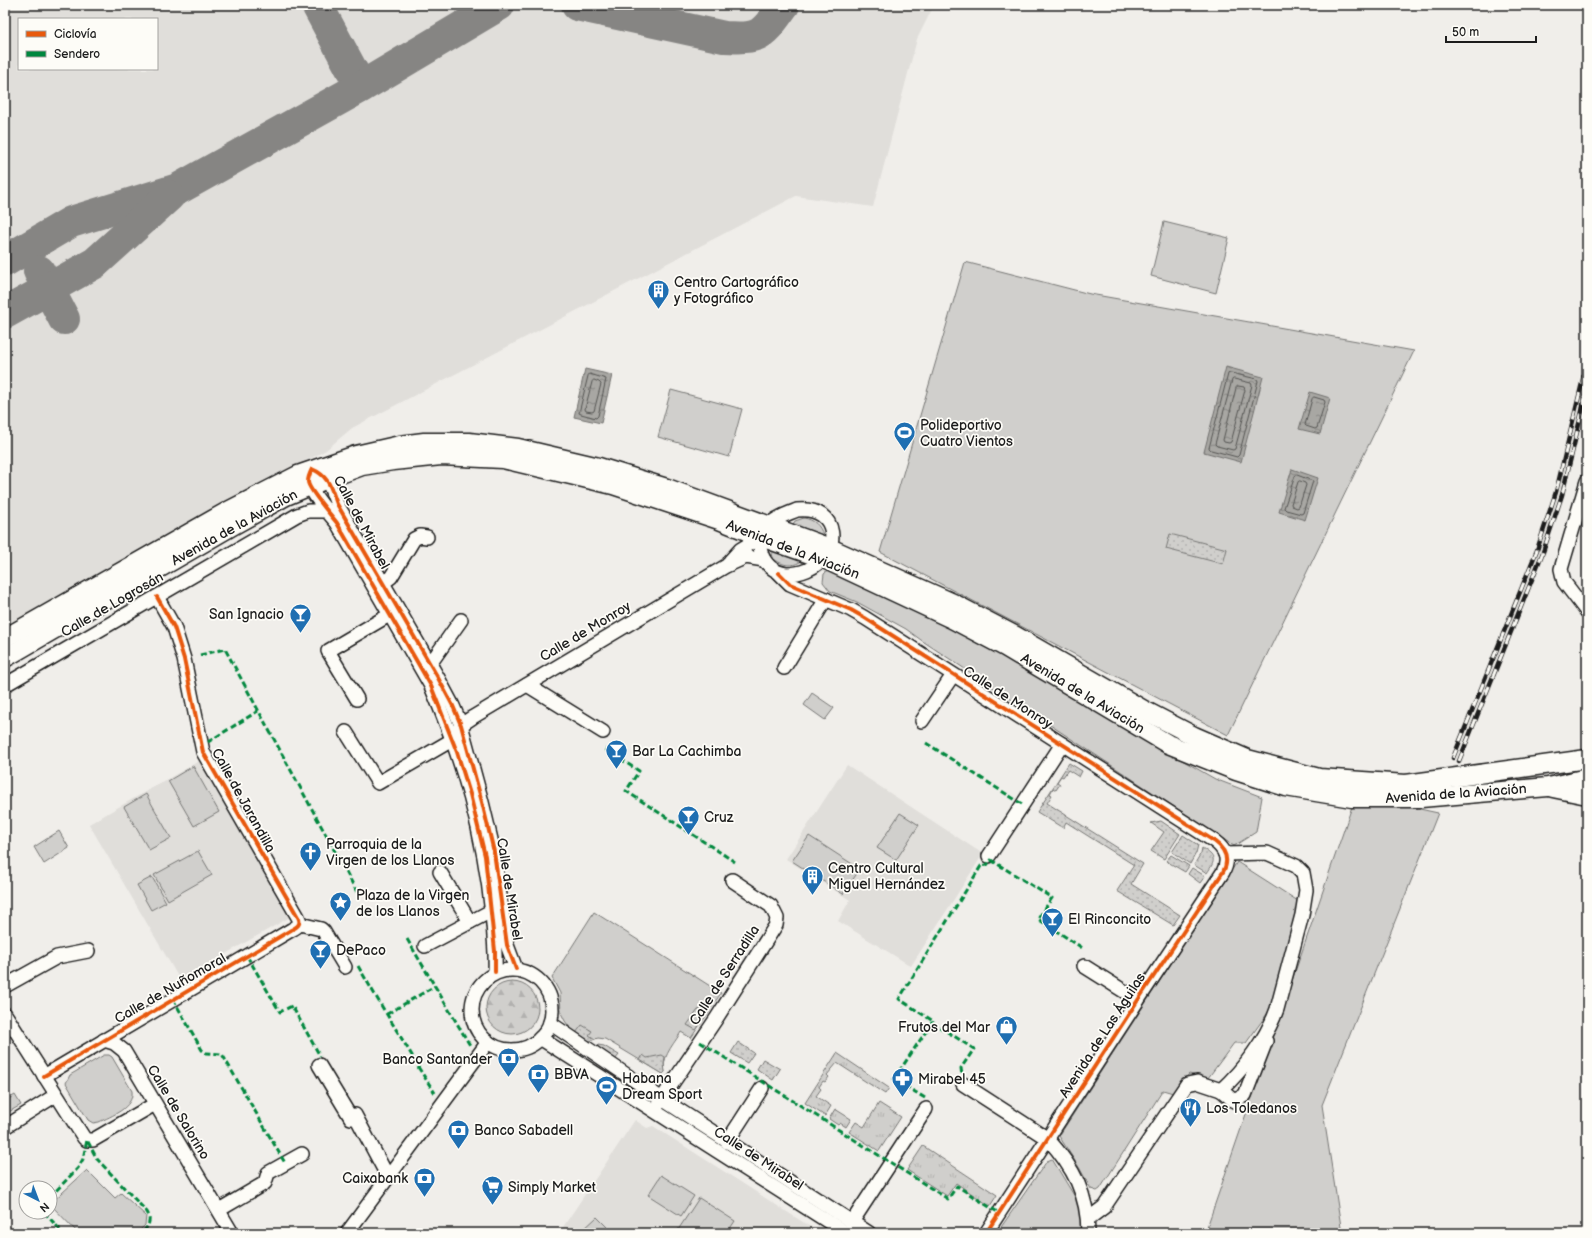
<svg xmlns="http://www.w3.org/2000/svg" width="1592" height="1238" font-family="'Balsamiq Sans',sans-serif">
	<defs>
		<pattern id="grass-tufts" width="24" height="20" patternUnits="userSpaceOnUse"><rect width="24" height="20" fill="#d0cfcc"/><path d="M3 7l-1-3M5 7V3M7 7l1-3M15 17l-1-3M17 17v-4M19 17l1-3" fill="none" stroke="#b2b1af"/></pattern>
		<pattern id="forest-firs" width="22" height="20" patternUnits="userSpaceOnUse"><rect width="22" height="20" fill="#d0cfcc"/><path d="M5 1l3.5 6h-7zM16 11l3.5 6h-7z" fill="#b2b1af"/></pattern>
		<pattern id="garden-dots" width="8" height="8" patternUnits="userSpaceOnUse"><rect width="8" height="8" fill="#d0cfcc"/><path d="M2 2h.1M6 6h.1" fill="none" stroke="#b2b1af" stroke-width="1.8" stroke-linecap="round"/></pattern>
		<pattern id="water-ripples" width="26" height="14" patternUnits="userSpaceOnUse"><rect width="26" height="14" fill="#a8a7a3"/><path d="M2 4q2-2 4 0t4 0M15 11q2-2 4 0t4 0" fill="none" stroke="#888784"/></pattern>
	</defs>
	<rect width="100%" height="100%" fill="#f0eeea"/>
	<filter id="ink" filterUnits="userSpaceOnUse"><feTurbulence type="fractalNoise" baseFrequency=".025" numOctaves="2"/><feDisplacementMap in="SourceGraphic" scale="8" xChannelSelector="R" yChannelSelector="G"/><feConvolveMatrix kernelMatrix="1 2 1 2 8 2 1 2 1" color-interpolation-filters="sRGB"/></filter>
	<g filter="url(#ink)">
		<g fill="#e0deda" fill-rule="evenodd">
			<path d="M5,5H934L917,39L873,207L796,196L352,428L326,450L5,628ZM19,19H157V69H19Z"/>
			<path d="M199,761L290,917L180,980L89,824Z"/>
			<path d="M847,765L983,854L911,966L838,921L850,900L786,859Z"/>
			<path d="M635,1120L647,1128L653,1126L820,1233H559Z"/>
		</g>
		<g fill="url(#grass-tufts)" stroke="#767674">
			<path d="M804,518C814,520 820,525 823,535L793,524L795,521Z"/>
			<path d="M771,548L804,559C794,568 782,566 773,558Z"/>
			<path d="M837,1053L889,1088L885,1094L837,1063L827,1075L829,1077L825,1082L823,1081L819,1087L821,1089L816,1096L831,1106L825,1116L805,1103Z"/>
			<path d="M879,1103L901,1117L879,1151L849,1132L856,1122L864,1127Z"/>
			<path d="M835,1109L851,1119L846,1127L840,1123L838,1125L829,1119Z"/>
			<path d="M923,1146L997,1195L990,1206L956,1183L947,1196L907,1170Z"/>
		</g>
		<circle fill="url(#forest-firs)" stroke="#767674" cx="512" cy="1008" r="26"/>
		<g fill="#d0cfcc" stroke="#767674">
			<path d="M1164,222L1229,238L1216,293L1151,276Z"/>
			<path d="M965,262L1090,294L1414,351L1228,735L880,552Z"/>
			<path d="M671,390L742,409L729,457L658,437Z"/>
			<path d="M831,568L945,620L1147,740L1215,779L1262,797L1256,832L1234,846L921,640L906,629L857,602L830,591L823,582L824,574Z"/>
			<path d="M812,693L834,708L825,720L804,705Z"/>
			<path d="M193,766L219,812L194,826L168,781Z"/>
			<path d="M146,794L171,838L149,850L124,807Z"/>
			<path d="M1356,795L1438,813L1322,1105L1342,1233H1205Z"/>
			<path d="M900,813L919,825L896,860L877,848Z"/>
			<path d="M59,831L69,848L44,864L34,847Z"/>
			<path d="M809,836L860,869L843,894L792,861Z"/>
			<path d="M198,851L212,875L168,900L154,875Z"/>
			<path d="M1237,862L1298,901L1272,1007L1246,1043H1234L1208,1078L1189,1074L1173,1093L1163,1090L1100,1189L1097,1191L1091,1189L1080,1169L1059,1136Z"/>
			<path d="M152,877L166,902L151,910L137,885Z"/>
			<path d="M594,912L721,993L691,1038L681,1032C674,1044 661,1057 665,1072L663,1074L605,1039L598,1038L587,1042L571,1029L565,1021L561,1013L560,993L552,978Z"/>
			<path d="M104,1055H109L112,1057L132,1091C134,1108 111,1116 99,1122L93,1123L88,1120L66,1083L70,1075Z"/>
			<path d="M15,1095L21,1105L5,1114V1101Z"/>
			<path d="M1052,1159L1078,1202L1081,1212V1233H997L1047,1161Z"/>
			<path d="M87,1170L115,1198L121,1193L146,1216L145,1225L137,1233H78L50,1204Z"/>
			<path d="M661,1175L694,1196L681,1216L648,1195Z"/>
			<path d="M699,1198L735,1221L727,1233H676Z"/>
			<path d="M597,1217L610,1230L607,1233H587L583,1230Z"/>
		</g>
		<g fill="url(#garden-dots)" stroke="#767674">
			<path d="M1170,534L1227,549L1223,564L1166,549Z"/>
			<path d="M1069,763L1082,771L1079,777L1068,770L1063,777L1061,776L1057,782L1060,784L1056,790L1053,788L1050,794L1052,795L1047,803L1143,864L1131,884L1180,915L1173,925L1117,891L1134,865L1066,822L1063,828L1037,812Z"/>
			<path d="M1161,821L1180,834L1164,859L1151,851L1164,832L1151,823Z"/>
			<path d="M1183,835L1198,845L1196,853L1190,864L1172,852Z"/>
			<path d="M1202,848C1216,857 1216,860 1207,873L1194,865L1201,853Z"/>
			<path d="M1171,855L1189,866L1185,872L1166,861Z"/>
			<path d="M1192,868L1205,876L1200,883L1188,874Z"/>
			<path d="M707,1008L709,1009V1012L696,1030L687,1025L698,1010Z"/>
			<path d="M582,1025L592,1031L589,1035L595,1039L587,1042L576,1033Z"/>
			<path d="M738,1042L754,1053L747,1063L731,1053Z"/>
			<path d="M598,1045L604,1046L619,1055L615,1060L594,1047Z"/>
			<path d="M643,1055L647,1058L662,1055L665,1057L664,1064L665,1072L663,1074L640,1060Z"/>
			<path d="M763,1059L780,1069L773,1080L757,1069Z"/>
		</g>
		<g fill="url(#water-ripples)" stroke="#706f6d">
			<path d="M1226,367L1263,377L1241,462L1204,452Z"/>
			<path d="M585,369L612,375L601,423L574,417Z"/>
			<path d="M1310,392L1330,398L1320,434L1299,429Z"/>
			<path d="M1292,469L1318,478L1305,520L1279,512Z"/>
		</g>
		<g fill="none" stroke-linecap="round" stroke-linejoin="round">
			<g stroke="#545452" stroke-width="1">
				<path d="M1231,373L1257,379L1258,381L1239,455L1237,457L1211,450L1209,448L1228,374Z"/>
				<path d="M590,374L606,379L598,416L596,418L581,414L579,413L588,376Z"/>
				<path d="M1234,379L1251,383L1252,385L1235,449L1233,450L1217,446L1215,444L1232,380Z"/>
				<path d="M594,380L599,382L601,384L594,411L592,412L586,411L585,409L592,382Z"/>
				<path d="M1238,386L1244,387L1245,390L1231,442L1229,443L1224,442L1223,440L1236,388Z"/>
				<path d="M1314,397L1324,400L1325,402L1317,428L1315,429L1306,426L1305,425L1312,399Z"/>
				<path d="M1297,475L1313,481L1303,513L1301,514L1286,510L1284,508L1295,476Z"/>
				<path d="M1300,481L1305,483L1306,485L1299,507L1297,508L1292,506L1291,504L1298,482Z"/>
			</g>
			<g stroke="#868583" stroke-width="32">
				<path d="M317,5L361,87"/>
				<path d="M577,5L724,37C734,37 746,39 756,35C767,31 777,14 784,5"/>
				<path d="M5,261L71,222L178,189L361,87L499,5"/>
				<path d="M39,271L64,319"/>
				<path d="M5,313L95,263L169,196"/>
			</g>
			<defs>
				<g id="street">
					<path d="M321,473L327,479L337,504L437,676L453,706L461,725L482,802L494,852L507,945L516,969"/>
					<path d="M309,478C306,489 329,513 337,523L431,686C463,761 484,833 492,914C494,934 496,953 495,972"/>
					<path d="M1587,481L1561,569L1564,582L1587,612"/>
					<path d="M797,510C839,505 844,554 807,570C800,573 794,574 786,574C761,570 751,541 770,524C777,517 788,514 797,510Z"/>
					<path d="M730,561L741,549L761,537"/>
					<path d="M779,573L790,584L851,610L865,618L1214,841C1225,849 1230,859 1223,872L1138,1000L986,1233"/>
					<path d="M376,588L391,577L414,539L420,536L427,537"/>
					<path d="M430,664L461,620"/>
					<path d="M784,668L826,599"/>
					<path d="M5,685L297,515L308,511H328"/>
					<path d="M527,685L603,732"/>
					<path d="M357,699L328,651L396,611"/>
					<path d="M922,721L953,675"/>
					<path d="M346,732L378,783L452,740L461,725L473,717L726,566L746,557L764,560"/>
					<path d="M989,856L1062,744"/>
					<path d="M440,872L470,922"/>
					<path d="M300,924L321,929L324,932L345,967"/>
					<path d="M425,946L491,911L496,906"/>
					<path d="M1084,966L1138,1000"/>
					<circle cx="512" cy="1010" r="40"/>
					<path d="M5,986L57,957L88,951"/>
					<path d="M5,1014L84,1138L87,1140H93L155,1104"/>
					<path d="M550,1023L662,1099L869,1233"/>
					<path d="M540,1038L846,1233"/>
					<path d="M104,1040L114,1043L124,1051L232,1233"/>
					<path d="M319,1065L351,1118L355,1115L388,1177"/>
					<path d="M44,1076L291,930C297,927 302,924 298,917L203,752L184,659L174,627L157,597"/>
					<path d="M963,1084L1048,1139C1073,1167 1088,1194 1088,1233"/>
					<path d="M1221,1090L1234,1101L1245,1095L1266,1041"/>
					<path d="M657,1106L716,1019L776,925L777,918L771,906L732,880"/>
					<path d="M5,1127L56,1095"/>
					<path d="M727,1142L762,1088"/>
					<path d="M219,1210L265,1183L268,1173L302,1154"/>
					<path d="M1088,1219L1104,1207L1187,1084L1197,1082L1221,1090C1243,1070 1267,1038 1277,1009L1302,915L1306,890L1303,873L1296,866L1267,853L1225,854"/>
					<path d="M852,1222L926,1109"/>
					<path d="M347,1233L488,1042"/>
				</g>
				<g id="secondary">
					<path d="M5,638L226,512L298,475L356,455L400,445L424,442H469L518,448L599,467L667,488L830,548L953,603L1016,636L1144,710L1194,736L1247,759L1319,778L1406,784L1587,759"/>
					<path d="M5,658L234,525L286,496L327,479L362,466L393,461L441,456L503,459L613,485L719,520L761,537L824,559L952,619L1005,647L1168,744L1236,771L1286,787L1352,798H1421L1548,787L1587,778"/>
					<path d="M1553,788L1587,795"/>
				</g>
			</defs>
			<use href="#street" stroke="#1c1c1c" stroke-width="16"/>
			<use href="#secondary" stroke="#1c1c1c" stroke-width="21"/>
			<use href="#street" stroke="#fdfcf7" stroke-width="13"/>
			<use href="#secondary" stroke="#fdfcf7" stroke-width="18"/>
			<defs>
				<g id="rail">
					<path d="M1453,758L1537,550L1556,492L1587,362"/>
					<path d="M1459,761L1543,552L1562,495L1587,390"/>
				</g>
			</defs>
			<use href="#rail" stroke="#1c1c1c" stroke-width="4.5"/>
			<use href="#rail" stroke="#fdfcf7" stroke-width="3" stroke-dasharray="9" stroke-linecap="butt"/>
			<g stroke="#00873e" stroke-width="3" stroke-dasharray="6 3" stroke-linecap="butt">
				<path d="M200,655L225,649L357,892"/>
				<path d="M208,742L258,711"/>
				<path d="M926,743L1022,804"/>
				<path d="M605,749L639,771L626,791L735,862"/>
				<path d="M407,939L471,1047"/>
				<path d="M247,956L280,1012L292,1006L320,1056"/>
				<path d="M358,966L384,1010"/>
				<path d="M173,999L202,1050L206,1053L222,1054L285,1163"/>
				<path d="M386,1013L416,1062"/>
				<path d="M387,1014L435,986"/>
				<path d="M932,1022L974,1049L961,1068L963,1084"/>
				<path d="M700,1042L948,1199L957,1186L999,1213"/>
				<path d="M418,1067L435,1093"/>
				<path d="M925,1098L894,1079L933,1021L899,999L981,866L987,865L991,860L1052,898L1038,919L1084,949"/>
				<path d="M50,1197L78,1168L83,1159L87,1140L97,1159L147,1212C152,1221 148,1227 142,1233"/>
				<path d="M44,1212L63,1233"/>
			</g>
			<defs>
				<g id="cycleway">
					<path d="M779,573L790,584L851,610L865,618L1214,841C1225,849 1230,859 1223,872L1138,1000L986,1233"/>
					<path d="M495,972V951L485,856L470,794L457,752L431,686L337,523C331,515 308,489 308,482C308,477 310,473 312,469C329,476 331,488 337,504L437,676L453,706L461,725L482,802L494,852L507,945L516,969"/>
					<path d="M44,1076L291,930C297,927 302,924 298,917L203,752L184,659L174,627L157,597"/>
				</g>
			</defs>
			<use href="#cycleway" stroke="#fdfcf7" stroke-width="6"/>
			<use href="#cycleway" stroke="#e8590c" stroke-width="4"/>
		</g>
	</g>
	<defs>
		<symbol id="building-pin" viewBox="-11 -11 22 30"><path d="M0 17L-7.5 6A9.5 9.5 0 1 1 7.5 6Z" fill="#1f6fb2" stroke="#fdfcf7"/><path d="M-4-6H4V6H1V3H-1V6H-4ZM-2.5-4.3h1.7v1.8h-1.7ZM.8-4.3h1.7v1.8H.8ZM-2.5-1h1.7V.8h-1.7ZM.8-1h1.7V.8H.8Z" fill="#fff"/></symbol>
		<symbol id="stadium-pin" viewBox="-11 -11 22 30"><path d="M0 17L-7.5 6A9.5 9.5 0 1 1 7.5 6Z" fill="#1f6fb2" stroke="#fdfcf7"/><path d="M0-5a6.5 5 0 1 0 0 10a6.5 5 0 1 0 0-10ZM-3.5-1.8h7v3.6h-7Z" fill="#fff"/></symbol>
		<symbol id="bar-pin" viewBox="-11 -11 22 30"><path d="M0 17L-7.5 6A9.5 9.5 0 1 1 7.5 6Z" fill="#1f6fb2" stroke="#fdfcf7"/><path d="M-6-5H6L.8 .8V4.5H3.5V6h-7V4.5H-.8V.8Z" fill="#fff"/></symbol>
		<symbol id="church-pin" viewBox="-11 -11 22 30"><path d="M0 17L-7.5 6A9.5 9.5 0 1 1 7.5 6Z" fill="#1f6fb2" stroke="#fdfcf7"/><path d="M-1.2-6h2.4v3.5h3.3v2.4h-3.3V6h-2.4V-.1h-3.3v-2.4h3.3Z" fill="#fff"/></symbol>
		<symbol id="sight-pin" viewBox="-11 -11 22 30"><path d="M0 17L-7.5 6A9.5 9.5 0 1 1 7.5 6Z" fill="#1f6fb2" stroke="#fdfcf7"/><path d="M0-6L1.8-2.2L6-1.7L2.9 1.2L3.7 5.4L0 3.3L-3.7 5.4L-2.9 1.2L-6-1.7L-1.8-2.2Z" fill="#fff"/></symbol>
		<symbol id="shop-pin" viewBox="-11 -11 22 30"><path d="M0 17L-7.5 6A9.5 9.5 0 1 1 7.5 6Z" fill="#1f6fb2" stroke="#fdfcf7"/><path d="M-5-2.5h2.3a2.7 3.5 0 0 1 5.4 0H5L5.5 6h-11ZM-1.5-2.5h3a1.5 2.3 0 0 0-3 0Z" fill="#fff"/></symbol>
		<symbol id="bank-pin" viewBox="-11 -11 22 30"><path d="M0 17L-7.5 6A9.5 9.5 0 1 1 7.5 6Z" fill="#1f6fb2" stroke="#fdfcf7"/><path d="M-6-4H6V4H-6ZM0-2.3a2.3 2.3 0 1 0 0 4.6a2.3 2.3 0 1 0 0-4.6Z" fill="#fff"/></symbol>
		<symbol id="pharmacy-pin" viewBox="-11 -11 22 30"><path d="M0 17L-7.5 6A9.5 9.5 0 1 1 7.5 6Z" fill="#1f6fb2" stroke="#fdfcf7"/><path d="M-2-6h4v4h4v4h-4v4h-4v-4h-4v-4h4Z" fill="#fff"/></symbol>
		<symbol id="restaurant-pin" viewBox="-11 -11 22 30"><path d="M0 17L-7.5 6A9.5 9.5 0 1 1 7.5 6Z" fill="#1f6fb2" stroke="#fdfcf7"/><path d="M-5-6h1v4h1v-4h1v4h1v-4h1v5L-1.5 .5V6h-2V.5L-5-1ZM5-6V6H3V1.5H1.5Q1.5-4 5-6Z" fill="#fff"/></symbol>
		<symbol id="supermarket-pin" viewBox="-11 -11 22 30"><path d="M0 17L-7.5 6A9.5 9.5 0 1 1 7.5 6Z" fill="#1f6fb2" stroke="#fdfcf7"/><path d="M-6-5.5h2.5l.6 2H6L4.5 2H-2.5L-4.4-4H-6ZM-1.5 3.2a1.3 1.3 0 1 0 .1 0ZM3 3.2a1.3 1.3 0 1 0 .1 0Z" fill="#fff"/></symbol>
	</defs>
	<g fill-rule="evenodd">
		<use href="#building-pin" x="646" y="278" width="25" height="34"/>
		<use href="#stadium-pin" x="892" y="420" width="25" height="34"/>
		<use href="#bar-pin" x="288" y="602" width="25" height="34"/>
		<use href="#bar-pin" x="604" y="738" width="25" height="34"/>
		<use href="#bar-pin" x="676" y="804" width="25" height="34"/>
		<use href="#church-pin" x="298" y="840" width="25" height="34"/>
		<use href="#building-pin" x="800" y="864" width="25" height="34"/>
		<use href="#sight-pin" x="328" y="890" width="25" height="34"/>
		<use href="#bar-pin" x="1040" y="906" width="25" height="34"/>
		<use href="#bar-pin" x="308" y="938" width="25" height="34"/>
		<use href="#shop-pin" x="994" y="1014" width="25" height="34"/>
		<use href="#bank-pin" x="496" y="1046" width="25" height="34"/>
		<use href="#bank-pin" x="526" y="1062" width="25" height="34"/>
		<use href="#pharmacy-pin" x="890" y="1066" width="25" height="34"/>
		<use href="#stadium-pin" x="594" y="1074" width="25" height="34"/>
		<use href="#restaurant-pin" x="1178" y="1096" width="25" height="34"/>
		<use href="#bank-pin" x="446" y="1118" width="25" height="34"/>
		<use href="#bank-pin" x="412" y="1166" width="25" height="34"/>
		<use href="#supermarket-pin" x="480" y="1174" width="25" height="34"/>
	</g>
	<g text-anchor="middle" stroke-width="3.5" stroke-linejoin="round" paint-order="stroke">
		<g font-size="14" fill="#1c1c1c" stroke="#fdfcf7" text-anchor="start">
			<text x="674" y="287">Centro Cartográfico<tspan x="674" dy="16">y Fotográfico</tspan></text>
			<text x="920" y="430">Polideportivo<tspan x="920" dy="16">Cuatro Vientos</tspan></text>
			<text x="284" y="619" text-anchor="end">San Ignacio</text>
			<text x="632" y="756">Bar La Cachimba</text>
			<text x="704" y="822">Cruz</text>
			<text x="326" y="849">Parroquia de la<tspan x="326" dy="16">Virgen de los Llanos</tspan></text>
			<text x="828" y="873">Centro Cultural<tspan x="828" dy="16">Miguel Hernández</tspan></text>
			<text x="356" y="900">Plaza de la Virgen<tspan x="356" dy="16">de los Llanos</tspan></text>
			<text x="1068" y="924">El Rinconcito</text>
			<text x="336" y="955">DePaco</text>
			<text x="990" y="1032" text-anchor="end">Frutos del Mar</text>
			<text x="492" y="1064" text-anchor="end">Banco Santander</text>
			<text x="554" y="1079">BBVA</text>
			<text x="622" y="1083">Habana<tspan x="622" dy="16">Dream Sport</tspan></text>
			<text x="918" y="1084">Mirabel 45</text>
			<text x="1206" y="1113">Los Toledanos</text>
			<text x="474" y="1135">Banco Sabadell</text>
			<text x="408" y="1183" text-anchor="end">Caixabank</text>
			<text x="508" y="1192">Simply Market</text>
		</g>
		<g font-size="14" fill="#1c1c1c" stroke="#fdfcf7">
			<text transform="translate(362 522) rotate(62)" y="5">Calle de Mirabel</text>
			<text transform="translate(234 527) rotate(-29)" y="5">Avenida de la Aviación</text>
			<text transform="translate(793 549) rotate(21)" y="5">Avenida de la Aviación</text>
			<text transform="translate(112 604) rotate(-30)" y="5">Calle de Logrosán</text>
			<text transform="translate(585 631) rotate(-31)" y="5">Calle de Monroy</text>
			<text transform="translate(1083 693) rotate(31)" y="5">Avenida de la Aviación</text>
			<text transform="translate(1008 697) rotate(33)" y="5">Calle de Monroy</text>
			<text transform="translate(1456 793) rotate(-4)" y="5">Avenida de la Aviación</text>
			<text transform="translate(244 800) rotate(61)" y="5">Calle de Jarandilla</text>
			<text transform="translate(510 889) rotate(81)" y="5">Calle de Mirabel</text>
			<text transform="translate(724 975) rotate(-57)" y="5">Calle de Serradilla</text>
			<text transform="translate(170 988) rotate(-30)" y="5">Calle de Nuñomoral</text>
			<text transform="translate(1102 1035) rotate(-57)" y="5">Avenida de Las Águilas</text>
			<text transform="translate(179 1112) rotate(59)" y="5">Calle de Salorino</text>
			<text transform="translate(759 1158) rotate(33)" y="5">Calle de Mirabel</text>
		</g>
	</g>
	<rect width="1592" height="1238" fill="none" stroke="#fdfcf7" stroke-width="20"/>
	<rect x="10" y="10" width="1572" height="1218" fill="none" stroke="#1c1c1c" stroke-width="1.5" filter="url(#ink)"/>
	<rect x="18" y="18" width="140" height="52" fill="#fdfcf7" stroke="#a3a29f"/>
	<rect x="26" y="31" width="20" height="6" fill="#e8590c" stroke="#a3a29f"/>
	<text x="54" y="38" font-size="12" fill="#1c1c1c">Ciclovía</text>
	<rect x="26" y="51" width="20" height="6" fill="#00873e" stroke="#a3a29f"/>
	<text x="54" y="58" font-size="12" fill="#1c1c1c">Sendero</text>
	<g transform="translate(38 1200) rotate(138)"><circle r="19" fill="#fdfcf7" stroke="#a3a29f"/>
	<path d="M0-3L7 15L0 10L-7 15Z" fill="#1f6fb2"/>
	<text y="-6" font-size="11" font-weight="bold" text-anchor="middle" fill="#1c1c1c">N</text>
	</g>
	<path d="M1446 36v6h90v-6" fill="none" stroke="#1c1c1c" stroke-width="2"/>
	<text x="1452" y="36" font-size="12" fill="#1c1c1c" stroke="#fdfcf7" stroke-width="3" paint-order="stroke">50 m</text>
</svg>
